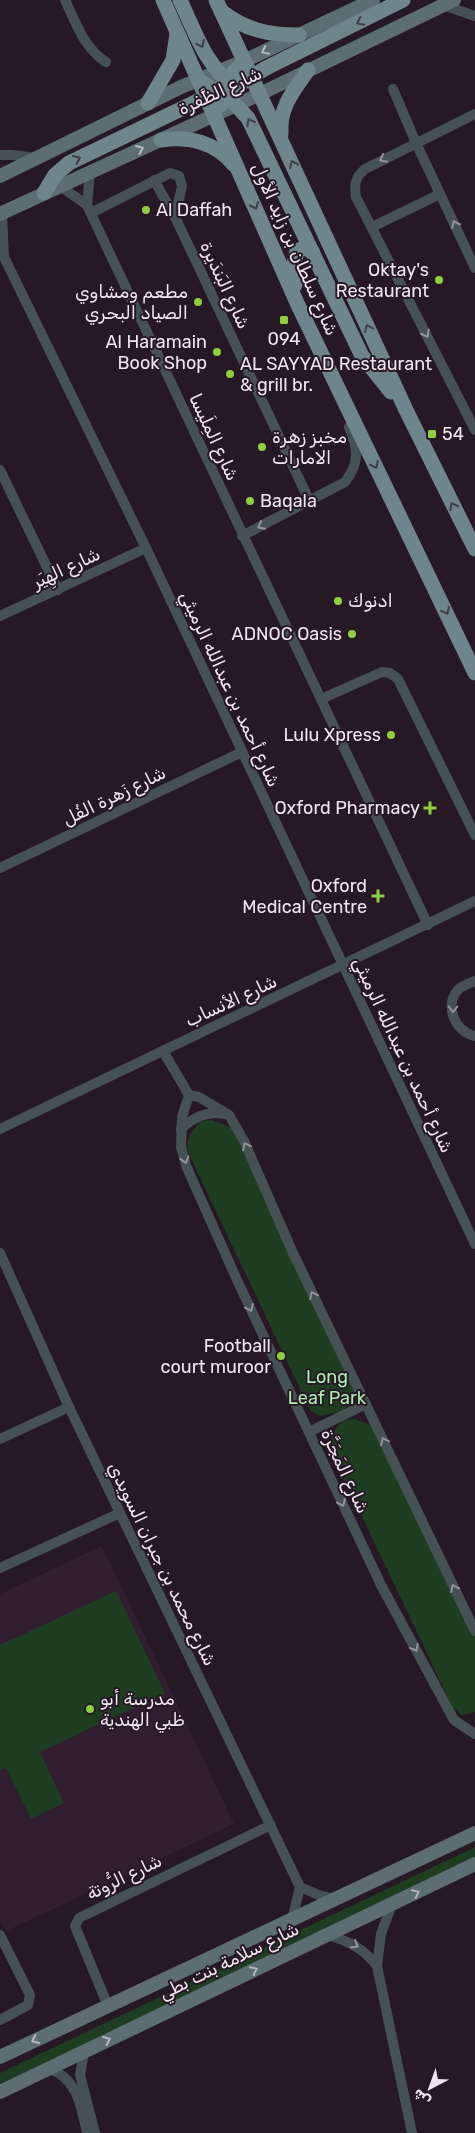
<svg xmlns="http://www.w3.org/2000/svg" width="475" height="2133" font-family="Rubik,'Noto Sans Arabic',sans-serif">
	<rect width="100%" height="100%" fill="#271826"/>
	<path fill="#321e31" d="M102,1546L234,1824L6,1931L0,1919V1594Z"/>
	<g fill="#1f3d21">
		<path d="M212,1120L232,1128L356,1388L353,1403L339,1412L319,1416L310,1410L188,1152C186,1137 191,1132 201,1121Z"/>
		<path d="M355,1419L375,1427L475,1636V1712L462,1715L453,1708L331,1451C329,1436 334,1430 344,1420Z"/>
		<path d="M116,1591L165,1693L40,1752L64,1803L31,1819L6,1768L0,1771V1645Z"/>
		<path d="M475,1847V1860L0,2084V2073Z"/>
	</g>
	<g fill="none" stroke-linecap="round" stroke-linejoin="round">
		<g stroke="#465154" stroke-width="10">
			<path d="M65,0C76,23 84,48 106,62"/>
			<path d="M443,5L475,16"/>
			<path d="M393,89L416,143L475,268"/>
			<path d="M475,114L365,169C355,178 354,184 356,197L475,430"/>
			<path d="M0,155H12L36,158"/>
			<path d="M90,172L87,205L92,216L428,925"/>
			<path d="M154,180L175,217L310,502"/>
			<path d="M60,186L87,205"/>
			<path d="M2,213L4,257L146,548L475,1244"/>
			<path d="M91,213L170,173L179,176L182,186L175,217"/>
			<path d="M372,227L440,194"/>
			<path d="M0,470L58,590"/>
			<path d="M242,536L345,482C360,463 358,448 349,427"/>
			<path d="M0,616L146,548"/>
			<path d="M321,699L382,672L390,673L398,679L475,835"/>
			<path d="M0,868L242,752"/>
			<path d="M475,981C470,983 464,985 460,988C443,1003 454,1032 475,1036"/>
			<path d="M163,1051L189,1095L199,1097L229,1115L244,1141L293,1253L475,1631"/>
			<path d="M189,1095L182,1117L181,1147L187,1168L237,1280L382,1587L454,1720L475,1734"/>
			<path d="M0,1129L475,901"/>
			<path d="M181,1129C193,1117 208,1111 225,1114"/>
			<path d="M0,1253L69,1407L300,1887L292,1920"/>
			<path d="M309,1432L366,1404"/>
			<path d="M0,1439L69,1407"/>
			<path d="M0,1568L120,1513"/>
			<path d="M300,1887L321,1896L336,1899"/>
			<path d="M392,1904L381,1934L377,1966L412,2133"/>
			<path d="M0,1935L30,1995L28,2005L0,2020"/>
			<path d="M327,1935C349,1941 363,1948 377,1966"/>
			<path d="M108,2006L75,1926L79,1918L271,1825"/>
			<path d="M84,2052L80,2075L95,2133"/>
			<path d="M49,2069C78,2078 81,2107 87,2133"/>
		</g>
		<g stroke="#5c6e73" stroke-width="14">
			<path d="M0,176L181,87L244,61L373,0"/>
			<path d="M0,214L260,94L454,0"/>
			<path d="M0,2057L475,1833"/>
			<path d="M0,2092L475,1864"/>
		</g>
		<g stroke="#6d858b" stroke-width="15">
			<path d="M163,0L298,305L475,673"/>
			<path d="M180,0C194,29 206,68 235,86"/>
			<path d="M216,0L406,410L475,549"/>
			<path d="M221,11C245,30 269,35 299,35"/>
			<path d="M198,80L232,101L248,118L362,356L391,392"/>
			<path d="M148,103L173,60L177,33"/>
			<path d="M221,105L243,82L266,68L403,0"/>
			<path d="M281,134C279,107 294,90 308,70"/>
			<path d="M161,140C188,136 216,142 234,165"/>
			<path d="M44,193L55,175L69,163L206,97L221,86L244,61"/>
			<path d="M295,285L293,268L297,251L304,248L312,251"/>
		</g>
	</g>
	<defs><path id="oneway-chevron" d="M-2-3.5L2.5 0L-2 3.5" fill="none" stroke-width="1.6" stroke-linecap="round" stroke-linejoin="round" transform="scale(1.25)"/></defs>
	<g stroke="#403e49">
		<use href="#oneway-chevron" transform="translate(360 22) rotate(154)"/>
		<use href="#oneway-chevron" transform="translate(201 44) rotate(65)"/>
		<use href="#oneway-chevron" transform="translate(250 122) rotate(-118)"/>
		<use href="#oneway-chevron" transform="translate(77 159) rotate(-25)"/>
		<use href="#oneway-chevron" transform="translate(293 164) rotate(-115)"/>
		<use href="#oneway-chevron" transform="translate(255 206) rotate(66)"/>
		<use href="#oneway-chevron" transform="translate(368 328) rotate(-115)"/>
		<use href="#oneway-chevron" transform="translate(375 465) rotate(65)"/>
		<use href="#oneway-chevron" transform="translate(453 506) rotate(-117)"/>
		<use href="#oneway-chevron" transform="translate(446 611) rotate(64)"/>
	</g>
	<g stroke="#b5b6be">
		<use href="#oneway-chevron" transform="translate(265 51) rotate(154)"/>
		<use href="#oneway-chevron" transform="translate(140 149) rotate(-24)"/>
		<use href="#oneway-chevron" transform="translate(416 1893) rotate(-26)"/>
		<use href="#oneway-chevron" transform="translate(254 1970) rotate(-26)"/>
		<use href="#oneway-chevron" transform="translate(35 2040) rotate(155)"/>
		<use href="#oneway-chevron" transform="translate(107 2040) rotate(-25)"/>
	</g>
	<g stroke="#93949a">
		<use href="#oneway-chevron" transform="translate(383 159) rotate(152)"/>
		<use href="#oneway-chevron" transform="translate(455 224) rotate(-115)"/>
		<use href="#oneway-chevron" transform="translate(426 334) rotate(63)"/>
		<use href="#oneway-chevron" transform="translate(261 526) rotate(153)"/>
		<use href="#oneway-chevron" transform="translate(453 1009) rotate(90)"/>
		<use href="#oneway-chevron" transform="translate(246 1146) rotate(-115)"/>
		<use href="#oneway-chevron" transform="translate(185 1160) rotate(73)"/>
		<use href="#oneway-chevron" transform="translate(313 1295) rotate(-116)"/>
		<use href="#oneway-chevron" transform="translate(250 1308) rotate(65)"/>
		<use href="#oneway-chevron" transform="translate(384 1441) rotate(-116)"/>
		<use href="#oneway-chevron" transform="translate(342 1503) rotate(65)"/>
		<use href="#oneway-chevron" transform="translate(454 1588) rotate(-116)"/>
		<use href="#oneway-chevron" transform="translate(415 1648) rotate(62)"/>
		<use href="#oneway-chevron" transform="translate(355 1945) rotate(31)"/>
	</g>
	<g fill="#90cd41" stroke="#271826" stroke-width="2">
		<circle cx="146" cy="210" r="5"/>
		<circle cx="439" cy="280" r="5"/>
		<circle cx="198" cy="302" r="5"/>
		<rect x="279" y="315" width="10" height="10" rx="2.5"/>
		<circle cx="217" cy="352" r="5"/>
		<circle cx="230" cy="374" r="5"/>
		<rect x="427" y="429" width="10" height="10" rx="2.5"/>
		<circle cx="262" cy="447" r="5"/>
		<circle cx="250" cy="501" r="5"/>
		<circle cx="338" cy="601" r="5"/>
		<circle cx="352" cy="634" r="5"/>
		<circle cx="391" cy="735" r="5"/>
		<path d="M427.5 800.5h5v5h5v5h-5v5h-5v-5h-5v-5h5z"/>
		<path d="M375.5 888.5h5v5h5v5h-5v5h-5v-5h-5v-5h5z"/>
		<circle cx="281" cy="1356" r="5"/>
		<circle cx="90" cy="1709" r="5"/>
	</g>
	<g text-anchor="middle" stroke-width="4" stroke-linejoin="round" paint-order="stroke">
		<g font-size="18" fill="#f1e6f0" stroke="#271826">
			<text transform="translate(220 91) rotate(-25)" y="6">شارع الظَّفرة</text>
			<text transform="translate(295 249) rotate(66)" y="6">شارع سلطان بن زايد الأول</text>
			<text transform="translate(225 285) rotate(65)" y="6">شارع البَندَيرة</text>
			<text transform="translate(214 437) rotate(65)" y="6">شارع المِلَيسا</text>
			<text transform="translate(66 568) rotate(-25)" y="6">شارع الهِيَر</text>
			<text transform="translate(230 689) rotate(65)" y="6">شارع أحمد بن عبدالله الرميثي</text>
			<text transform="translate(114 796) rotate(-26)" y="6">شارع زَهرة الفُل</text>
			<text transform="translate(231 1001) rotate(-25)" y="6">شارع الأنساب</text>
			<text transform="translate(403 1055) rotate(65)" y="6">شارع أحمد بن عبدالله الرميثي</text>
			<text transform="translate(345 1471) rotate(65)" y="6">شارع المَجَرَّة</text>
			<text transform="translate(162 1564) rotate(64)" y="6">شارع محمد بن جبران السويدي</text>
			<text transform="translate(124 1877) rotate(-26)" y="6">شارع الرُّوتة</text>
			<text transform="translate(229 1961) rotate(-26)" y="6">شارع سلامة بنت بطي</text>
		</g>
		<g font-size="18" fill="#f1e6f0" stroke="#271826" text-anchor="end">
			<text x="156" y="216" text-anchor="start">Al Daffah</text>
			<text x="429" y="276">Oktay's<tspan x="429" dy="21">Restaurant</tspan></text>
			<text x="188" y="298">مطعم ومشاوي<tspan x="188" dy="21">الصياد البحري</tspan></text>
			<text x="284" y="345" text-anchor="middle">094</text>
			<text x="207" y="348">Al Haramain<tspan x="207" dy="21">Book Shop</tspan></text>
			<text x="240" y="370" text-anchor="start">AL SAYYAD Restaurant<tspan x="240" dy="21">&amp; grill br.</tspan></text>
			<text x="442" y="440" text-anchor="start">54</text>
			<text x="272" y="443" text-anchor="start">مخبز زهرة<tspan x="272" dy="21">الامارات</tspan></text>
			<text x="260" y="507" text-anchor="start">Baqala</text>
			<text x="348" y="607" text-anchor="start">ادنوك</text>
			<text x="342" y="640">ADNOC Oasis</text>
			<text x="381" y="741">Lulu Xpress</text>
			<text x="420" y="814">Oxford Pharmacy</text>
			<text x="367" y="892">Oxford<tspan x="367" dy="21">Medical Centre</tspan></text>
			<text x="271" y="1352">Football<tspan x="271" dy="21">court muroor</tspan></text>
			<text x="100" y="1705" text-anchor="start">مدرسة أبو<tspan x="100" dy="21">ظبي الهندية</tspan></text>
		</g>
		<g font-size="18" fill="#abedae" stroke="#271826">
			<text x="327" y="1383">Long<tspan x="327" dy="21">Leaf Park</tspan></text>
		</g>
	</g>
	<g transform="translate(430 2088) rotate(221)" stroke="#271826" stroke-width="4" paint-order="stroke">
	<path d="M0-4L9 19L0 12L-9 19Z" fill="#f1e6f0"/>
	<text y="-8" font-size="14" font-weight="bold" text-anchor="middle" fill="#f1e6f0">ش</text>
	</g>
</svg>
